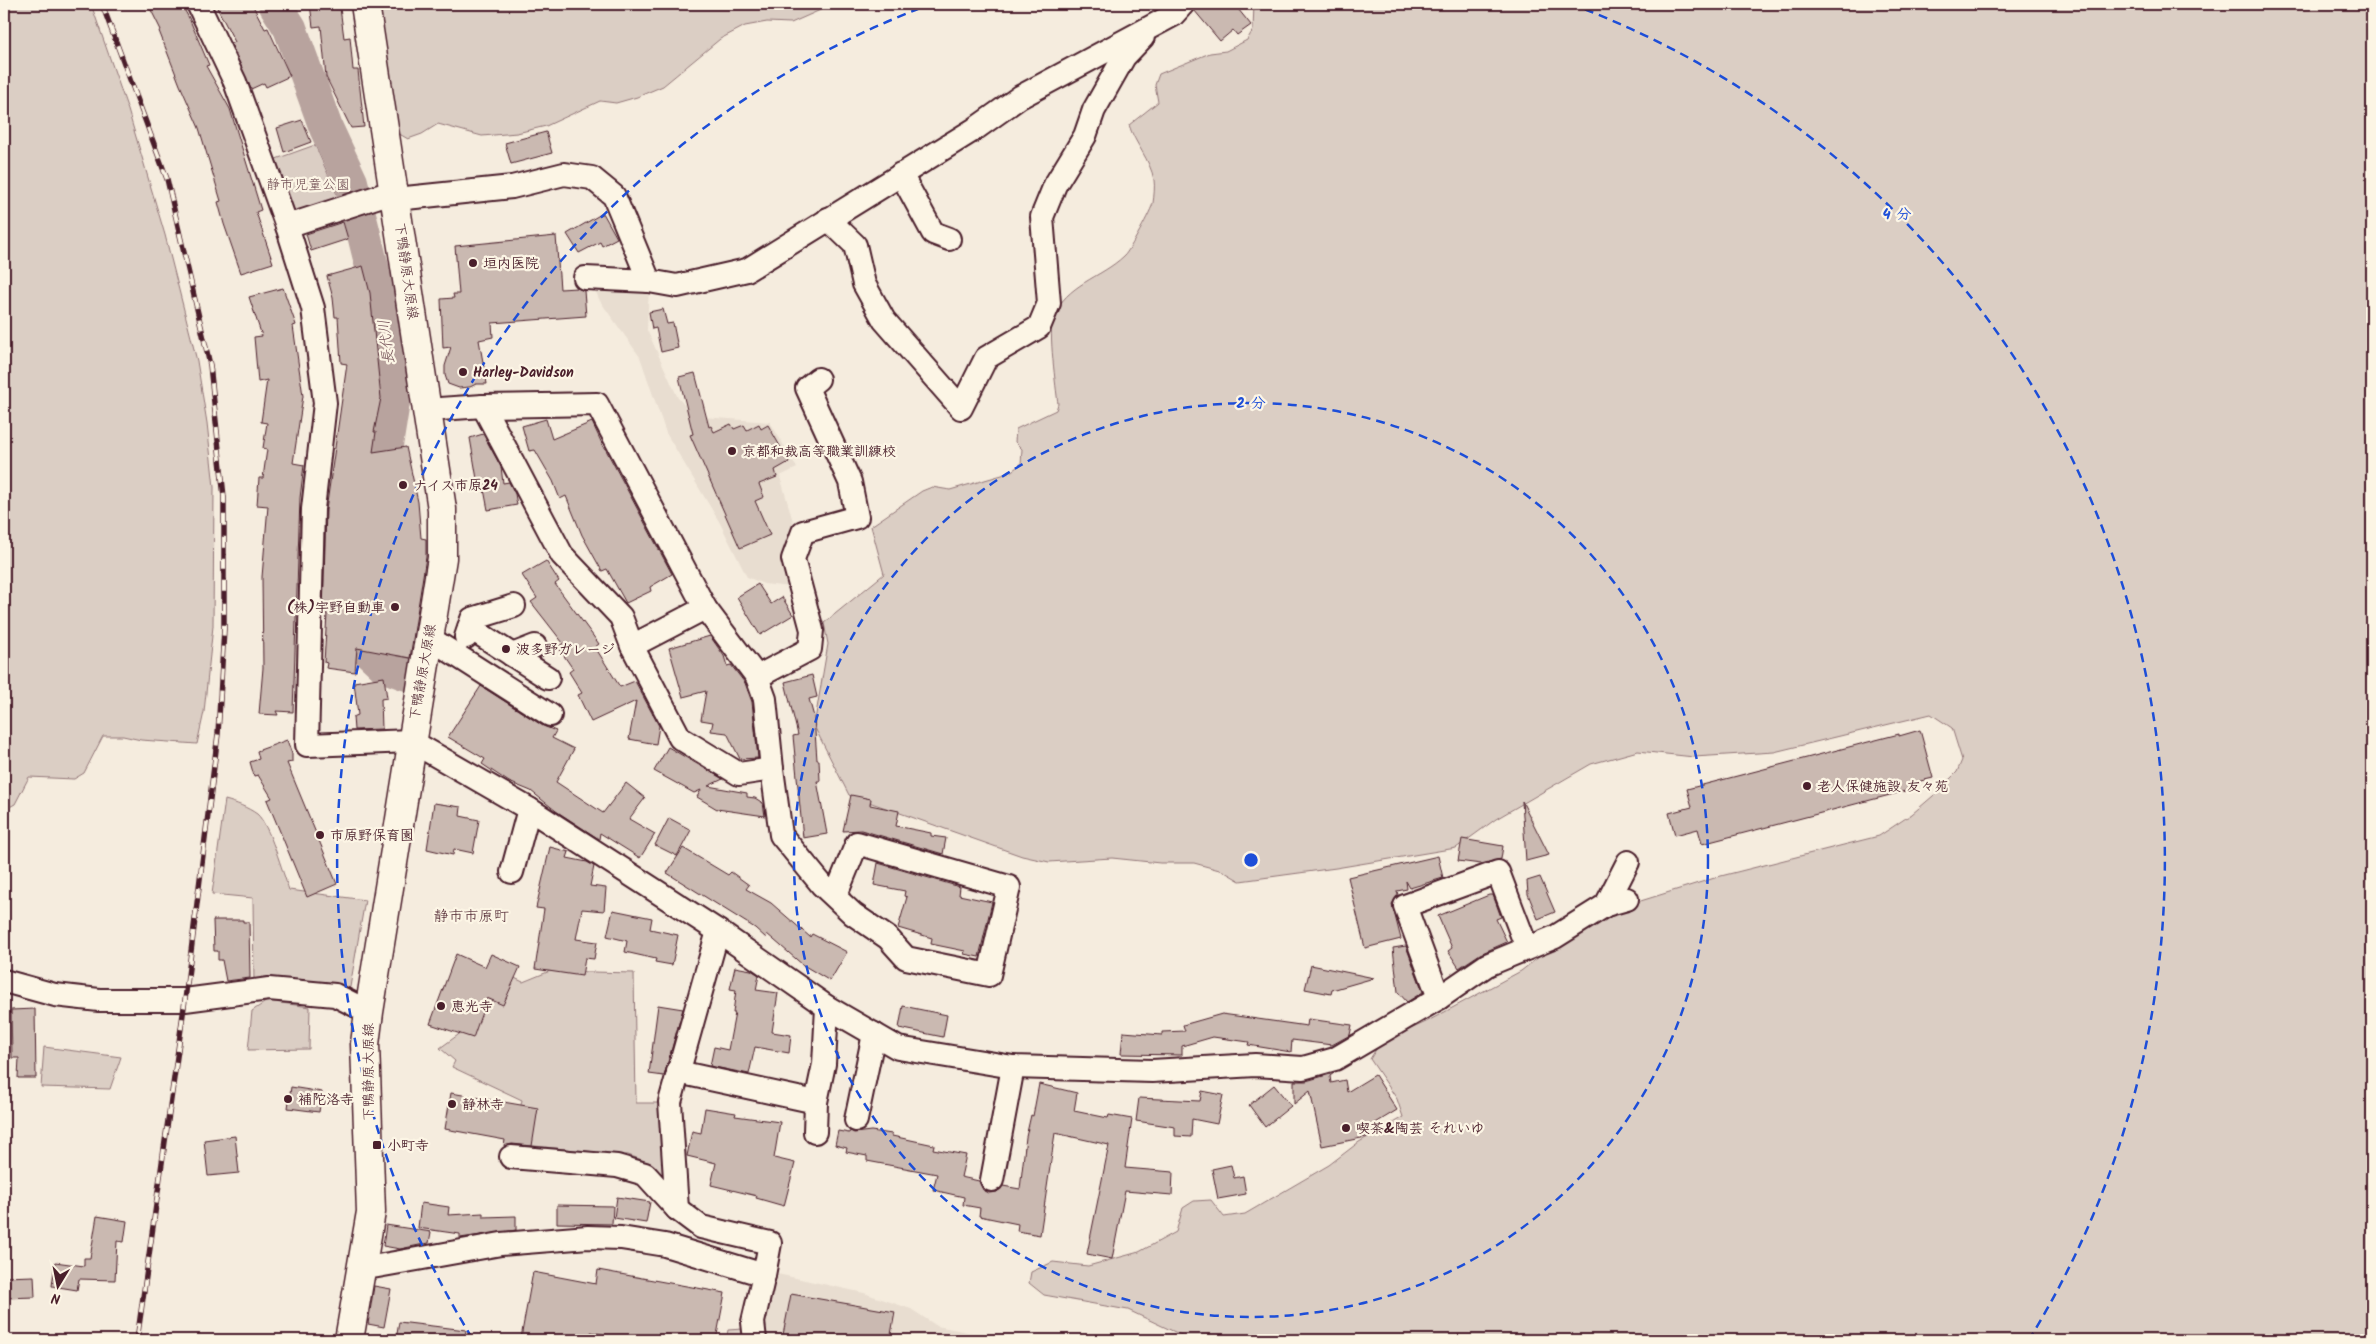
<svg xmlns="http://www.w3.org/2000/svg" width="2376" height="1344" font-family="Kalam,'Klee One',sans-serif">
	<rect width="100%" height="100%" fill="#f5ecde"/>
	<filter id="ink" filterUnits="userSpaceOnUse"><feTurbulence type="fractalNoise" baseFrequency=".02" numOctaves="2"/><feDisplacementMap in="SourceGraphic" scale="10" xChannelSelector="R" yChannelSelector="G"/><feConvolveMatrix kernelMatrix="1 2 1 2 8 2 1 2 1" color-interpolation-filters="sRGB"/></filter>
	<g filter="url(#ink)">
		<g fill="#e8ddd0">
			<path d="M649,288L647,330L678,398L690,411L703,417L770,422L797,468L780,476L794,525L784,554L790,587L764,584L747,577L720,523L666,433L640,357L600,301L595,290Z"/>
			<path d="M773,1273L864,1293L911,1309L937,1326L1008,1340H765L764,1319Z"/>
		</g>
		<g fill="#dbcec4" stroke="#927678">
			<path d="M4,4H91L128,110L165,235L197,361L207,423L214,487L213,626L204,712L197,744L141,740L123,736H103L84,773L74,779L29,777L15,804L4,810Z"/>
			<path d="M381,4H834L791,23L767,22L745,26L720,39L663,86L637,97L616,103L600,101L546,126L517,133L482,136L438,124L422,134L408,139L396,132L379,25Z"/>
			<path d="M1254,4H2372V1340H1192L1128,1310L1044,1295L1029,1283L1031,1272L1053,1262L1088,1266L1139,1252L1176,1232L1183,1208L1194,1201L1211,1200L1224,1217L1245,1214L1329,1165L1359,1142L1403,1117L1397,1099L1370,1059L1380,1043L1426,1022L1521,971L1557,943L1602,913L1721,876L1879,836L1912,814L1933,796L1957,772L1962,760L1952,728L1931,714L1774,752L1694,757L1638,751L1591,764L1496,819L1456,848L1336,868L1240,881L1223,871L1194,863H1160L1112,858L1049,862L1022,856L849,795L814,726L828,644L824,623L884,574L871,526L922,491L932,487L950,490L1009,473L1021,464L1022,449L1015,442L1016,429L1056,410L1058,404C1056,387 1048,331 1053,317C1066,284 1101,278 1124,256C1129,252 1152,209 1153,203C1154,196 1155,186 1154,180C1150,159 1135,144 1129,125L1158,102L1155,85L1159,74L1210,53L1226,51L1247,40L1253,30Z"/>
			<path d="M315,145L339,199L293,216L276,159Z"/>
			<path d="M225,800C236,803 247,807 257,814C269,824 283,873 289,890L365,900L350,987L347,991L254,985L253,898L212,894Z"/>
			<path d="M550,971L634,973L636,1103H665L669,1179L642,1160L628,1155L513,1144L522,1100L452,1067L455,1061L440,1048L458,1035L485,1007L504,973L523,982Z"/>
			<path d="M267,1001L310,1007L309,1049L248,1050L252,1011Z"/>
			<path d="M44,1047L121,1057L110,1089L41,1087Z"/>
			<path d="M742,1329L743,1340H726L728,1330Z"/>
		</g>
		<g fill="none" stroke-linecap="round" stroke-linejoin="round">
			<g stroke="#b8a39e" stroke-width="34">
				<path d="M275,4L290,28L326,128L351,182L381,303L393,402L378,495"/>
				<path d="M364,604L369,651L385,666L407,674"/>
			</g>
		</g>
		<g fill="#cab9b1" stroke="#4a1f2b">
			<path d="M148,4H181L189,18L209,65L206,66L230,109L261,210L256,212L273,263L241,273L224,224L218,202L221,201L199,128L180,85L159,31L161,30Z"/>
			<path d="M215,4H252L265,29L268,28L290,76L266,87L264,83L251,89L231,44L235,42Z"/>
			<path d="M310,4H336V9L340,8L344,38L350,37L353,70H358L364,127L351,128L326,77L321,26L313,27Z"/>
			<path d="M1196,4H1234L1251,25L1237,35L1233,30L1220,41L1194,10Z"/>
			<path d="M302,120L311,142L284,152L277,128Z"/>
			<path d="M546,132L552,153L511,164L505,143Z"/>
			<path d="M603,213L617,238L602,246L600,242L579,253L567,234Z"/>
			<path d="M343,222L348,239L311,251L306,234Z"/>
			<path d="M556,236L560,289L577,288L584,291L586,316L492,323L493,337L479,340L487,384H476L470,387L459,388L448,384L445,375V366L451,347L443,348L441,299L454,298L453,294H459L455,246Z"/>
			<path d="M363,266L370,293L381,398L374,432H376L373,452L406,447L418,502L421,538L426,539V557L410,658L357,648L355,672L326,668L327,663L324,662L327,614H323L326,510L347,364L341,363L338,317H335L333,298L327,276Z"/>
			<path d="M283,288L296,325L293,326L303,396L293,463L304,465L300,498L293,712L276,711L278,715L259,714L263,668L262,577L268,506L257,505L259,478H263L267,449L263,448L267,423L261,422L267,380L258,382L254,337L262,336L249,297Z"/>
			<path d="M663,309L667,324L673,323L678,348L661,352L656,328L652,329L649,312Z"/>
			<path d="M695,373L709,427L711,426L714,432L731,424L734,429L744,425L747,430L759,424L761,429L768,425L789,462L775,470L777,477L759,484L764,497L755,501L770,535L740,548L690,435L693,434L679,377Z"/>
			<path d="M546,419L552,439L592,422L604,448H605L672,574L650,587L651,591L626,603L607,569L602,571L582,535L566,496L560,499L553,481L535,450L529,451L522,426Z"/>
			<path d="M483,434L501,467L503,483L509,482L515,494L517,505L488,510L483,484L478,485L470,438Z"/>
			<path d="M546,561L559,581L555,584L599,644L595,647L620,687L635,681L659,726L656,744L629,739L636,701L591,722L578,695L582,693L569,672L573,669L558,647L563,643L531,602L537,598L522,575Z"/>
			<path d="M758,584L771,604L782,597L793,615L760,635L737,597Z"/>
			<path d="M710,636L724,656L727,666L731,665L745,683L752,702L758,758L740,759L727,733L711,731L713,722L701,720L706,691L683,697L669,648Z"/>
			<path d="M812,675L817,697L809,699L814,717L817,760H819L820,781H817L827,834L803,838L793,736L798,735L785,682Z"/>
			<path d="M384,677L387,698L381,699L382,729L354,730L353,717L358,715L354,682Z"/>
			<path d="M481,686L543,726L556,731L552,738L574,749L556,782L603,813L626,783L645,798L629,819L655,834L640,858L600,833L599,839L556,811L531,791L509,782L482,764L485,759L448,737Z"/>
			<path d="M1920,730L1933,778L1912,783L1913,789L1702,844L1698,829L1675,835L1669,813L1692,807L1687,789L1899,734V736Z"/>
			<path d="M287,740L292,754V762L287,763L337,884L307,897L267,800L272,798L258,775L254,776L250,762L259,759L257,751Z"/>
			<path d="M668,747L723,779L708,786L747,793V797L755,798L763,803L765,816L717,809L697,797L701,790L694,793L654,771Z"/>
			<path d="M851,795L871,799L870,805L899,811L896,826L931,833V836L946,838L943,854L861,830L843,831Z"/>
			<path d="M1522,801L1549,855L1526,861Z"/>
			<path d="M434,803L461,807L460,816L479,820L473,853L454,849L453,855L427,849Z"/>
			<path d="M669,818L691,830L677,856L655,845Z"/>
			<path d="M1462,839L1503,846L1501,859L1481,864L1458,861Z"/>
			<path d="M550,847L569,852L567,858L587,862L594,866L590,886L606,888L604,911L582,909L576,939L597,942L594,959L585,958L582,976L535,969L544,909L536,908Z"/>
			<path d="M683,848L728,875L731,872L749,885L746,889L771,903L810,937L812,934L847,952L830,981L803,965L767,934L766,938L755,928L667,873Z"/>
			<path d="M1438,856L1443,878L1410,888L1406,881L1407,889L1397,891L1398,895L1392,904L1401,939L1365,948L1348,877Z"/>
			<path d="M878,863L960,887L959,895L992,902L979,957L964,954L965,951L931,944L932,938L898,928L907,897L904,896L905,891L874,885Z"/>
			<path d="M1540,877L1555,912L1538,919L1528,894L1527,881Z"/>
			<path d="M1489,895H1493L1501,917L1496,919L1507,942L1480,954L1459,968L1448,951L1452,948L1438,916Z"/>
			<path d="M613,910L652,918L650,929L678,935L672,965L655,962L656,959L625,952L627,941L607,936Z"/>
			<path d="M213,920H243V922H249L250,978L226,981L222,960H218V951H214Z"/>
			<path d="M1406,946L1423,992L1407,1002L1398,992L1393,948Z"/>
			<path d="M456,954L485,967L491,954L520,967L503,1005L487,998L473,1038L430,1024Z"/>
			<path d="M1311,965L1374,978L1332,990L1331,994L1305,989Z"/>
			<path d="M735,967L751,970L759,975L756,990L778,993L772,1032L791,1035L789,1053L755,1047L749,1074L710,1066L714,1047L728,1050L735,1013H733L736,990L730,989Z"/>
			<path d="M658,1005L683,1009L664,1076L649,1074Z"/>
			<path d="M903,1006L947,1015L943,1037L899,1028Z"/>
			<path d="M35,1009L36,1078H18L19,1058H12L11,1010Z"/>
			<path d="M1222,1014L1307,1026L1308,1019L1352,1025L1350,1035L1332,1045L1292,1040L1291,1052L1248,1045L1249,1042L1213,1037L1182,1046V1055L1121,1054L1123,1032L1162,1035V1032L1185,1031L1183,1025Z"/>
			<path d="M1334,1073L1330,1076L1331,1083L1345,1080L1347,1092L1375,1075L1397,1110L1374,1124L1376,1135L1322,1146L1310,1091L1294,1104V1081H1306Z"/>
			<path d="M1039,1084L1077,1093L1074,1111L1108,1118L1109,1115L1132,1119L1125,1168L1173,1172L1172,1195L1125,1191L1112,1259L1087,1254L1109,1145L1055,1133L1040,1235L1017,1231L1018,1224L979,1216L980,1208L963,1205L964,1197L933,1190L937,1174L867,1161V1156L846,1152L847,1148L835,1145L838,1131L849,1133L850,1131L854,1133L871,1131L892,1134V1136L934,1145L933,1149L966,1155L961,1177L979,1181L983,1190L989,1193L997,1192L1003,1186L1020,1189L1026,1137L1031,1115L1033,1116Z"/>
			<path d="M1274,1085L1291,1106L1265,1127L1249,1105Z"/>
			<path d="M291,1087L322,1092L319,1112L288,1108Z"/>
			<path d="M1202,1091L1223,1095L1217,1124L1192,1119L1191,1137L1175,1136V1127L1136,1121L1139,1098L1200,1101Z"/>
			<path d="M451,1093L538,1108L532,1146L512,1144L504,1146L505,1140L445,1129Z"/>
			<path d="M705,1108L736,1113L735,1116L780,1122L774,1158L795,1163L784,1206L756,1198L757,1196L711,1185L716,1163L687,1156L692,1131L701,1133Z"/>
			<path d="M235,1136L239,1173L208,1176L204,1140Z"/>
			<path d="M1231,1165L1234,1178L1243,1176L1246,1194L1218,1199L1212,1169Z"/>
			<path d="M617,1197L650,1202L646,1223L614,1218Z"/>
			<path d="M421,1203L449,1207L448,1215L483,1213V1217L516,1216V1230L460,1238V1234L418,1228Z"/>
			<path d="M557,1205L613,1206L612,1224L557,1223Z"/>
			<path d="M97,1216L127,1221L124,1242L117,1241L115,1280L79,1279L77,1290L52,1286L55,1262L84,1266V1258H90Z"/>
			<path d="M386,1225L431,1232L429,1243L400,1249L383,1246Z"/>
			<path d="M598,1270L725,1293L716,1340H633L591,1332L589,1340L521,1338L533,1272L596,1284Z"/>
			<path d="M34,1276L35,1297L4,1298V1277Z"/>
			<path d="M374,1286L391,1289L384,1327L368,1324Z"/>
			<path d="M791,1294L895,1312L890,1340H782Z"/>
			<path d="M399,1322L466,1330L465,1340H396Z"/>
		</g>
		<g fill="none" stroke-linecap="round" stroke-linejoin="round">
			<defs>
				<g id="minor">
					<path d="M198,4L235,82L287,226L313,308L325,403L313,509L307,745L411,741L529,809L718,931L827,1007L898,1048L1013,1067L1152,1071L1255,1065L1303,1068L1335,1059L1439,998L1487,965L1555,937L1606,905L1627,899"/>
					<path d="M901,174L933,233L949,239"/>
					<path d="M396,199L512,187L564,174L592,178L614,196L649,281L677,286L747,270L975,129L1020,97L1173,15L1183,4"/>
					<path d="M828,219L855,245L864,284L884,320L961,408L986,358L1039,327L1049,303L1042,217L1055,185L1085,136L1094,110L1124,57L1143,37"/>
					<path d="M287,226L395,191"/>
					<path d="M585,278L649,281"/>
					<path d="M483,406L562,555L621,617L632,646L680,738L739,774L772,769"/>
					<path d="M426,410L483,406L597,404L705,608L757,677L765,699L772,769L781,835L822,885L853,914L888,938L906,958L989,975L1009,887L857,843L835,897"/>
					<path d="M469,627L548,678"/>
					<path d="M428,637L550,715"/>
					<path d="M466,637L472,619L514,606"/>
					<path d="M632,646L705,608"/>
					<path d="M512,655L535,646"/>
					<path d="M757,677L810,649L812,630L793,559L803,532L857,517L850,482L807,388L818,379"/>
					<path d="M512,872L529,809"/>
					<path d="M1606,905L1628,862"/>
					<path d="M4,981L55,995L99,1000H185L269,989L335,995L369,1012"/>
					<path d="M1439,998L1405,906L1498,872L1527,948"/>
					<path d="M678,1072L816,1102L824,1064L827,1007"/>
					<path d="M856,1120L874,1034"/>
					<path d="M815,1132L816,1102"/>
					<path d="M511,1157L617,1166L645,1174L677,1209L701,1227L770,1243L764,1275"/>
					<path d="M992,1180L1013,1067"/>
					<path d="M677,1209L670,1102L718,931"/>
					<path d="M361,1269L501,1244L588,1237L621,1238L665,1245L764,1275L753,1322L755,1340"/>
				</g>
				<path id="primary" d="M349,1340L371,1212L365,1044L369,1012L442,558V509L365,4"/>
			</defs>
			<use href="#minor" stroke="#4a1f2b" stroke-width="26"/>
			<use href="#primary" stroke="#4a1f2b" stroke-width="31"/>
			<use href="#minor" stroke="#fcf5e5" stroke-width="22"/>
			<use href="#primary" stroke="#fcf5e5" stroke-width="28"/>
			<defs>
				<path id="rail" d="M102,4L167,179L210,365L224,497V629L218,734L185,1000L137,1340"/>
			</defs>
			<use href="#rail" stroke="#4a1f2b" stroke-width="5.5"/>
			<use href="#rail" stroke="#fcf5e5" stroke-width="4" stroke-dasharray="11" stroke-linecap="butt"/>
		</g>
	</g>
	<g fill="none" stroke="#1d4ed8" stroke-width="2.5" stroke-dasharray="9 6">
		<circle cx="1251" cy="860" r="457"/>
		<path d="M472 1338A914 914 0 0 1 931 4M1571 4A914 914 0 0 1 2030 1338"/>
	</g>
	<g fill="#4a1f2b" stroke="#fcf5e5" stroke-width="2">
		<circle cx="473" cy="263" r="5"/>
		<circle cx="463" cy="372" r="5"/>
		<circle cx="732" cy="451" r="5"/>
		<circle cx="403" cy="485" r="5"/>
		<circle cx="395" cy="607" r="5"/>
		<circle cx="506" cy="649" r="5"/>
		<circle cx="1807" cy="786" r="5"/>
		<circle cx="320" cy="835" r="5"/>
		<circle cx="441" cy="1006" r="5"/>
		<circle cx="288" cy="1099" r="5"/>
		<circle cx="452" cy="1104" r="5"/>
		<circle cx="1346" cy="1128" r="5"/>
		<rect x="372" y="1140" width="10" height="10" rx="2.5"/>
	</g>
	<g text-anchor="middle" stroke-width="4.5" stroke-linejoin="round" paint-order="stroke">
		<g font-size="14" fill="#6e4b51" stroke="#fcf5e5">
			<text x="308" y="189">静市児童公園</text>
		</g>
		<g font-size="14" font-weight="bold" fill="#4a1f2b" stroke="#fcf5e5" text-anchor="start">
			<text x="483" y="268">垣内医院</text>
			<text x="473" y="377">Harley-Davidson</text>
			<text x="742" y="456">京都和裁高等職業訓練校</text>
			<text x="413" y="490">ナイス市原24</text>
			<text x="385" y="612" text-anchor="end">(株)宇野自動車</text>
			<text x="516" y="654">波多野ガレージ</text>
			<text x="1817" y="791">老人保健施設 友々苑</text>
			<text x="330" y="840">市原野保育園</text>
			<text x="451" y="1011">恵光寺</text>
			<text x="298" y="1104">補陀洛寺</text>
			<text x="462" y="1109">静林寺</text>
			<text x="1356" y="1133">喫茶&amp;陶芸 それいゆ</text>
			<text x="387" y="1150">小町寺</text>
		</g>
		<g font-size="14" fill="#4a1f2b" stroke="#fcf5e5">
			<text transform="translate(407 271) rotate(82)" y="5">下鴨静原大原線</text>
			<text transform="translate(422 672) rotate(-80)" y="5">下鴨静原大原線</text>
			<text transform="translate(368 1072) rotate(-90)" y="5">下鴨静原大原線</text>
		</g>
		<g font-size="15" font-style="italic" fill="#704d53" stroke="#fcf5e5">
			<text transform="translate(386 342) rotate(-97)" y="5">長代川</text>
		</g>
		<g font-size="15" fill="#4a1f2b" stroke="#fcf5e5">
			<text x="471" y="921">静市市原町</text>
		</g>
	</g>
	<circle cx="1251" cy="860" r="8" fill="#1d4ed8" stroke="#fcf5e5" stroke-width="2.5"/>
	<g font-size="15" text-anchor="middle" font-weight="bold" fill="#1d4ed8" stroke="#fcf5e5" stroke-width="4.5" stroke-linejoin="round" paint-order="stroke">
		<text x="1897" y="219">4 分</text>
		<text x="1251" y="408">2 分</text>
	</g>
	<rect width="2376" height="1344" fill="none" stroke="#fcf5e5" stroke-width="20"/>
	<rect x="10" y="10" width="2356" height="1324" fill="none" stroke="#4a1f2b" stroke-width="2" filter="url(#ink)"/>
	<g transform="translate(58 1286) rotate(190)" stroke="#fcf5e5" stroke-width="4" paint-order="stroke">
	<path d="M0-4L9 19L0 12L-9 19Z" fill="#4a1f2b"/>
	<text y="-8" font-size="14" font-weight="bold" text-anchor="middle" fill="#4a1f2b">N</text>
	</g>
</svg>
